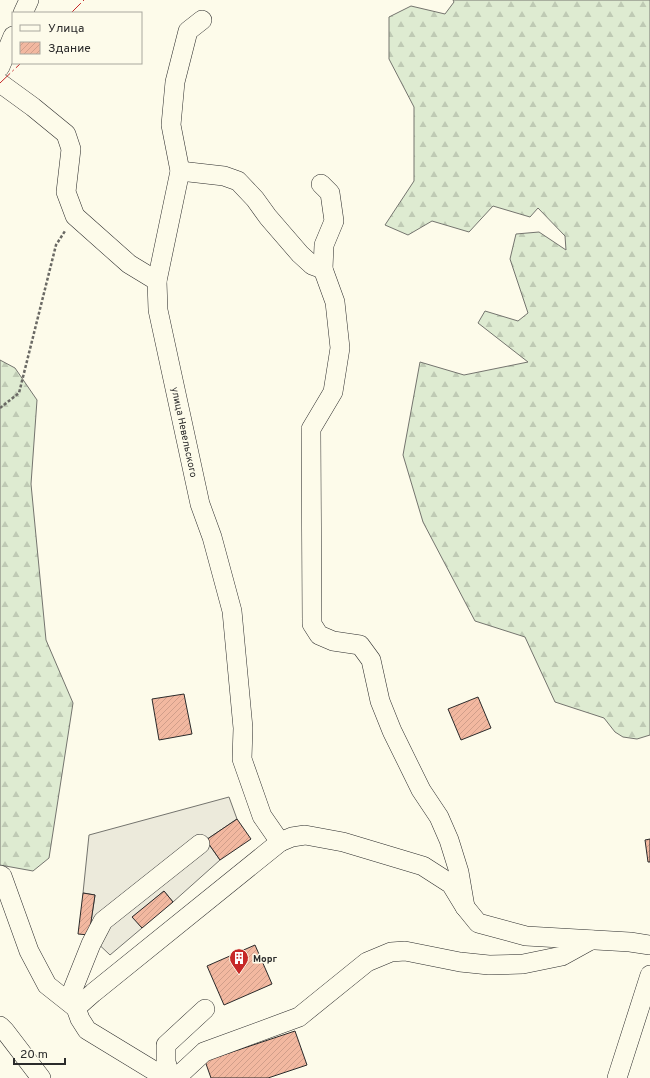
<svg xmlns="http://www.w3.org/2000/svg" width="650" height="1078" font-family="Overpass,sans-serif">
	<defs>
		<pattern id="forest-firs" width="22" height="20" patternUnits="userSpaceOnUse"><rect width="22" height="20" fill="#deebd1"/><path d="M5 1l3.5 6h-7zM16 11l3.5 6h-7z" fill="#bfcab4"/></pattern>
		<pattern id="building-hatch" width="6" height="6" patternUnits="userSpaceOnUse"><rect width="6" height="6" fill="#f2b8a0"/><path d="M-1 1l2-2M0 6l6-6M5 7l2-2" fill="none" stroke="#d09e8a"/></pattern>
	</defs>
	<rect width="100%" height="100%" fill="#fdfbea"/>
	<g fill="url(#forest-firs)" stroke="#74746e">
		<path d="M453,0H650V735L637,739L623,737L615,732L604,718L555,702L525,637L475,621L423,522L403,455L420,362L464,375L528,362L478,323L485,311L518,321L528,313L510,259L516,234L539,232L566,250L565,236L538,208L530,217L493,206L469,232L432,221L408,235L385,225L414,181V107L389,59V17L411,6L445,14L454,2Z"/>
		<path d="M0,360L15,368L37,400L31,484L46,640L73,703L49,858L33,871L0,865Z"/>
	</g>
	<path fill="#eceadb" stroke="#74746e" d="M229,797L237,819L206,840L220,860L173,902L164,891L133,917L142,928L110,955L89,935L95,895L83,893L89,835Z"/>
	<g fill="url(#building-hatch)" stroke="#2b2b2b">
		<path d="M184,694L192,734L159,740L152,699Z"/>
		<path d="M478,697L491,728L461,740L448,709Z"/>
		<path d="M237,819L251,839L220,860L206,840Z"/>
		<path d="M650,839V862H648L645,840Z"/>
		<path d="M164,891L173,902L142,928L132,917Z"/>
		<path d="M83,893L95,895L89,935L78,934Z"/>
		<path d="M255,945L272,984L224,1005L207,966Z"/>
		<path d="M295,1031L307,1065L268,1078H211L205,1061Z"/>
	</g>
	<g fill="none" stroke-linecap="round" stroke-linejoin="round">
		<defs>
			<g id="minor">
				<path d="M23,13L29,0"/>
				<path d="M202,20L188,31L175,82L171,125L180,171L157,281L158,310L200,504L212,537L232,611L243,728L242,759L262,816L280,842"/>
				<path d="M0,67L13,36"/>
				<path d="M0,83L33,107L66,134L71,149L66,192L75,216L129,264L157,281"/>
				<path d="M180,171L224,176L238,181L255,199L268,217L300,254L312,265L323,269"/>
				<path d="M321,184L330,193L334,221L324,245L323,269L335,302L340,348L333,392L311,429L312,624L319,635L333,641L360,645L371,660L380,701L392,731L421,790L439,817L449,840L459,872L465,907"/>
				<path d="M0,875L2,876L29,951L47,985L76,1008"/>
				<path d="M76,1008L93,993L280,842L292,837L305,835L343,842L423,866L451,884L465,907L478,923L526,936L630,942L650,945"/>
				<path d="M0,1026L5,1031L41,1078"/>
				<path d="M166,1078L87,1030L80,1019L76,1008L73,989L91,944L103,921L200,844"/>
				<path d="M171,1078L166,1062V1045L205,1009"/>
				<path d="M176,1078L204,1052L299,1017L367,962L391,952L405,951L460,962L489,965L523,964L562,956L591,940"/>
				<path d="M617,1078L650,975"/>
			</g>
		</defs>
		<use href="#minor" stroke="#2b2b2b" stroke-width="20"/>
		<path stroke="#6a6964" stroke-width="2.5" stroke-dasharray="3 2" stroke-linecap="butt" d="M0,408L19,393L56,245L65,231"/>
		<use href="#minor" stroke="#fdfbea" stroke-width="19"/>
		<g stroke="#c62828" stroke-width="1" stroke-dasharray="14 3 2 3" stroke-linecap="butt">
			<path d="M71,13L84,0"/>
			<path d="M0,83L21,63"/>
		</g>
	</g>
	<defs>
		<symbol id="building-pin" viewBox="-11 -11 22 30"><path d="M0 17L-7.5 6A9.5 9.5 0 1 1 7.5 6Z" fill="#c62828" stroke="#fdfbea"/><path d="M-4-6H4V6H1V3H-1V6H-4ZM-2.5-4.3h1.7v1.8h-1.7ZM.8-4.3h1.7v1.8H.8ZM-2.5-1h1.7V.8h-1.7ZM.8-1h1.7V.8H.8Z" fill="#fff"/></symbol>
	</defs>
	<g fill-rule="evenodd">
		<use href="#building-pin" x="228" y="947" width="22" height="30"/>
	</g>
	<g text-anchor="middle" stroke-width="3" stroke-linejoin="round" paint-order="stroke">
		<g font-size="10" fill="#2b2b2b" stroke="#fdfbea">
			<text transform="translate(185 432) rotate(78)" y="4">улица Невельского</text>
		</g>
		<g font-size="10" font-weight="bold" fill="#2b2b2b" stroke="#fdfbea" text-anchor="start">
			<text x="253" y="962">Морг</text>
		</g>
	</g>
	<rect x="12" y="12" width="130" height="52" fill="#fdfbea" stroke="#a9a89e"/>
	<rect x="20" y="25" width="20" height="6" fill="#fdfbea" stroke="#a9a89e"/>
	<text x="48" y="32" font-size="12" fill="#2b2b2b">Улица</text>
	<rect x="20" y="42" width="20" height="12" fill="url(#building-hatch)" stroke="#a9a89e"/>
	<text x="48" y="52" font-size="12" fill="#2b2b2b">Здание</text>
	<path d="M14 1058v6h51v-6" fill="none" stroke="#2b2b2b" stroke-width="2"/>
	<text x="20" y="1058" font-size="12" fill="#2b2b2b" stroke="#fdfbea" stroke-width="3" paint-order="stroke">20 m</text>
</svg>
